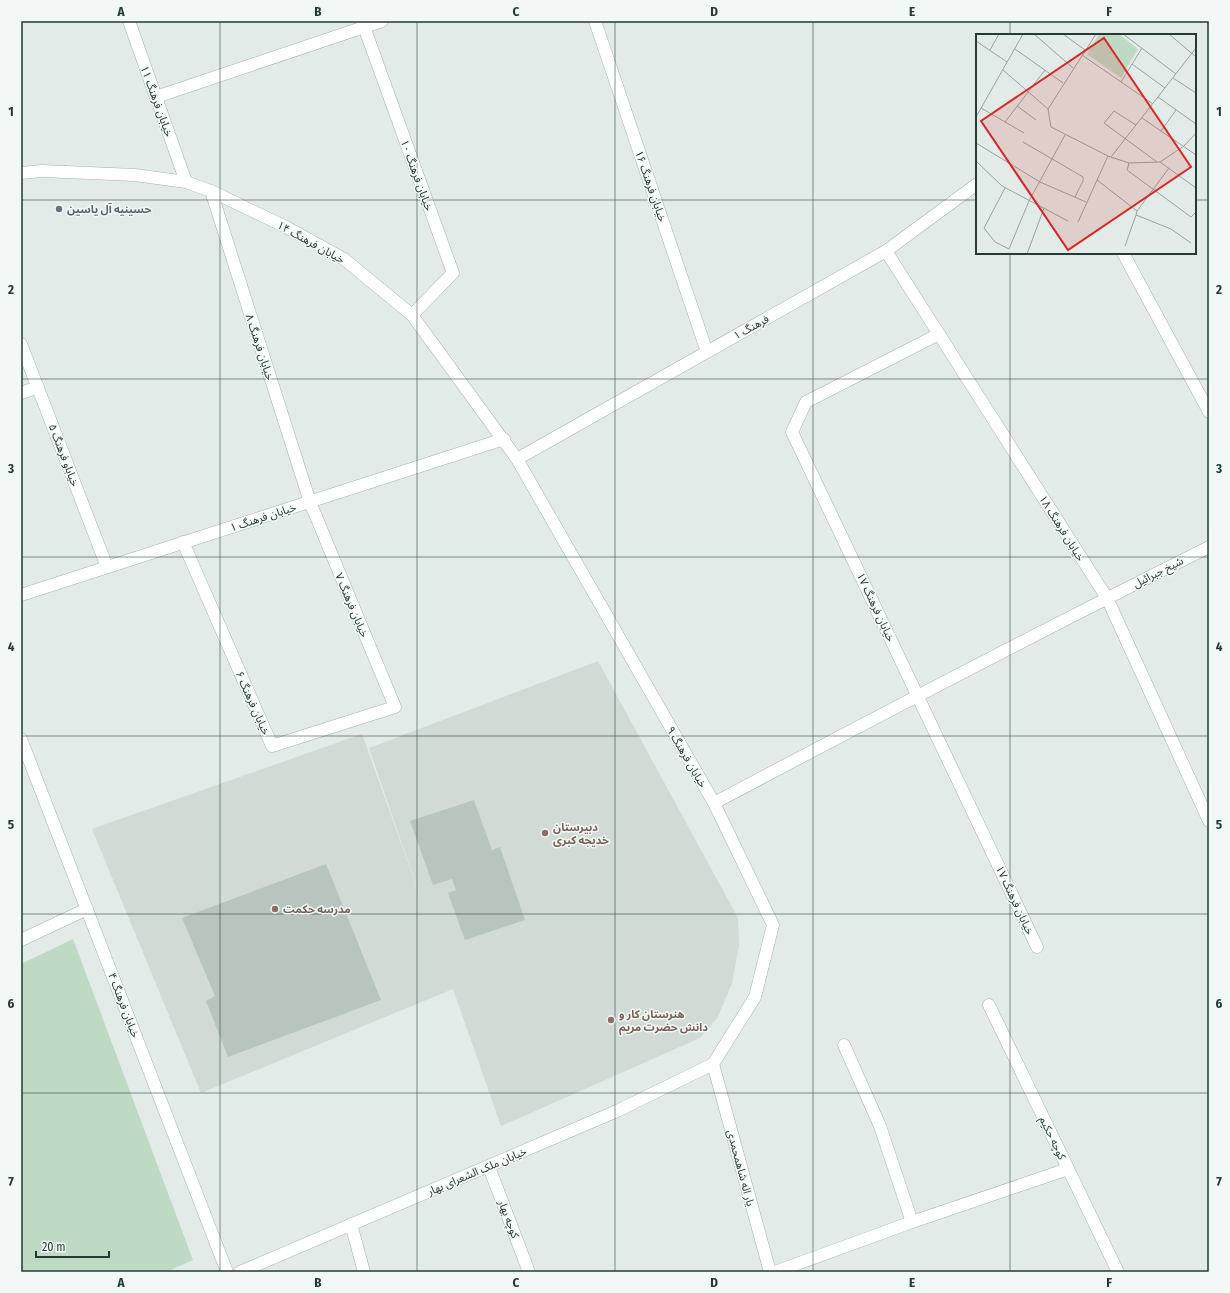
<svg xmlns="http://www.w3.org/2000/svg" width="1230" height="1293" font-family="'Fira Sans Condensed','Noto Sans Arabic',sans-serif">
	<rect width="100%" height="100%" fill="#e2ebe7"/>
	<path fill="#d1dad5" d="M598,661L738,918L739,946L732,983L718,1017L700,1038L501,1126L453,989L201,1093L92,829L362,734L423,905L369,748Z"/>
	<path fill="#bed9c4" d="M73,939L193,1260L166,1272H21V964Z"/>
	<g fill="#b8c5bf">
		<path d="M474,800L492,850L500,847L525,920L465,940L448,893L456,890L452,879L433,885L410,821Z"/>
		<path d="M326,864L381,1000L228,1057L206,1001L215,996L182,918Z"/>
	</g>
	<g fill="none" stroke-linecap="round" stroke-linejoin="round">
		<defs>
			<g id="minor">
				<path d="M129,21L186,182"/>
				<path d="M362,21L453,273L412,315"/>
				<path d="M595,21L707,352"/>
				<path d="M156,97L382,21"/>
				<path d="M21,173L42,171L135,175L186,182L211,191L286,227L344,259L412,315L517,459L714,803L773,925L755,997L713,1064"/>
				<path d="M886,251L1107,598L1209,821"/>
				<path d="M1123,253L1209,412"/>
				<path d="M939,334L806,402L792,432L1037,947"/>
				<path d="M21,344L107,567"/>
				<path d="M21,393L38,387"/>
				<path d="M517,459L886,251L977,184"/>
				<path d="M183,542L272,746L395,707L310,502L211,191"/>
				<path d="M21,595L504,439"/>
				<path d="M21,739L227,1272"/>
				<path d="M714,803C878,716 1043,630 1209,547"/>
				<path d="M21,940L87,909"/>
				<path d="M989,1005L1118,1272"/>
				<path d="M844,1045L880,1126L912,1222"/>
				<path d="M713,1064L770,1272"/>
				<path d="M489,1167L529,1272"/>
				<path d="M351,1224L364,1272"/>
				<path d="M240,1272L617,1111L713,1064"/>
				<path d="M775,1272L912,1222L1068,1169"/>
			</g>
		</defs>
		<use href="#minor" stroke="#a5b2ad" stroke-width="13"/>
		<use href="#minor" stroke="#fff" stroke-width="12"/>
	</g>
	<path fill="none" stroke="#243a33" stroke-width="1" stroke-opacity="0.55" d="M220,21V1272M417,21V1272M615,21V1272M813,21V1272M1010,21V35M21,200H977M1195,200H1209M1010,253V1272M21,379H1209M21,557H1209M21,736H1209M21,914H1209M21,1093H1209"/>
	<circle fill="#6b7280" stroke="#f2f8f5" stroke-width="1.5" cx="59" cy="209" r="4"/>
	<g fill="#8d6e63" stroke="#f2f8f5" stroke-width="1.5">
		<circle cx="545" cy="833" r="4"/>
		<circle cx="275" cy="909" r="4"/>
		<circle cx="611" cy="1020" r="4"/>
	</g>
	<g text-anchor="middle" stroke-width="3" stroke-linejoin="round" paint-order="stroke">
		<g font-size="11" fill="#243a33" stroke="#f2f8f5">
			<text transform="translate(157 101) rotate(70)" y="4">خیابان فرهنگ ۱۱</text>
			<text transform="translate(417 175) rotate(70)" y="4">خیابان فرهنگ ۱۰</text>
			<text transform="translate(651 186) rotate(71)" y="4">خیابان فرهنگ ۱۶</text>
			<text transform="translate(311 242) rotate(29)" y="4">خیابان فرهنگ ۱۴</text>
			<text transform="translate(751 327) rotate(-29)" y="4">فرهنگ ۱</text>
			<text transform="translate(260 347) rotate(72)" y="4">خیابان فرهنگ ۸</text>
			<text transform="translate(64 455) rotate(69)" y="4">خیاباو فرهنگ ۵</text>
			<text transform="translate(263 517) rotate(-18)" y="4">خیابان فرهنگ ۱</text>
			<text transform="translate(1062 528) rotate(58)" y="4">خیابان فرهنگ ۱۸</text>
			<text transform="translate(1158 572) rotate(-27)" y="4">شیخ جبرائیل</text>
			<text transform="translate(352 605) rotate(67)" y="4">خیابان فرهنگ ۷</text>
			<text transform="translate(876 607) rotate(65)" y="4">خیابان فرهنگ ۱۷</text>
			<text transform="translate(253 703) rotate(66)" y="4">خیابان فرهنگ ۶</text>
			<text transform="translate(687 757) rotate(60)" y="4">خیابان فرهنگ ۹</text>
			<text transform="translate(1015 900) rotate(65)" y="4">خیابان فرهنگ ۱۷</text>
			<text transform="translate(124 1005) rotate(69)" y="4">خیابان فرهنگ ۴</text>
			<text transform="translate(1053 1138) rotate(64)" y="4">کوچه حکیم</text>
			<text transform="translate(741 1168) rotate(75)" y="4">یار اله شاهمحمدی</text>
			<text transform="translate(477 1171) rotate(-23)" y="4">خیابان ملک الشعرای بهار</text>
			<text transform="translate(509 1219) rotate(69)" y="4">کوچه بهار</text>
		</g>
		<g font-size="11" font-weight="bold" fill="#5b616d" stroke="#f2f8f5" text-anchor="start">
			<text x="67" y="213">حسینیه آل یاسین</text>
		</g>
		<g font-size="11" font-weight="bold" fill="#785e54" stroke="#f2f8f5" text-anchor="start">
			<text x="553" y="831">دبیرستان<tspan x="553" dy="13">خدیجه کبری</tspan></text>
			<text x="283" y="913">مدرسه حکمت</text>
			<text x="619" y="1018">هنرستان کار و<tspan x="619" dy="13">دانش حضرت مریم</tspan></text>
		</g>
	</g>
	<g transform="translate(976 34)">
		<rect width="220" height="220" fill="#e2ebe7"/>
		<path d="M123,0H143L162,15L145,44L111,20Z" fill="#bed9c4"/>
		<path fill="none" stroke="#96a49f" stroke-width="1" d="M58,0L97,34M87,0L109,16M147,0L200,40M193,0L220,23M0,7L31,28M39,15L87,49M14,16L23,0M106,21L177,70M156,30L189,54M27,36L72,75M197,44L220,59M145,48L166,14M182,63L220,90M41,72L60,86M5,74L48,99M72,75L75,93L132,122L153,129L184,128L208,112L220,99M72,75L120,0M0,83L47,0M166,84L220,121M29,88L69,36M160,91L138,77L128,89L181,128M185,97L200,76M47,108L107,143V147L99,163M0,109L64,148L110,168M135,123L220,14M0,127L26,152L92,187M184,128L220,154M153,129L151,136L215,183L220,178M121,146L161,177L160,181L195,195L215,209M29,154L8,194L19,208L33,215L53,167L89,101M161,177L193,134M102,188L132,122M149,212L160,181M51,220L68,174"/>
		<path fill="#d62828" fill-opacity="0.15" stroke="#d62828" stroke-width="2" d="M128,4L215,133L92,216L5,87Z"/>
		<rect width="220" height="220" fill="none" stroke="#243a33" stroke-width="2"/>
	</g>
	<rect width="1230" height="1293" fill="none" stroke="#f2f8f5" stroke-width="44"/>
	<path d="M36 1251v6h73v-6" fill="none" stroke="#243a33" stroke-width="2"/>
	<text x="42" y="1251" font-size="12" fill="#243a33" stroke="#f2f8f5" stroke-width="3" paint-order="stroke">20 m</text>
	<rect x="22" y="22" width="1186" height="1249" fill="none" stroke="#243a33" stroke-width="1.5"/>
	<g font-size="13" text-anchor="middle" font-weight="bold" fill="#243a33">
		<text x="121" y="16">A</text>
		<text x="318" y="16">B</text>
		<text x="516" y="16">C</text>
		<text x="714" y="16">D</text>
		<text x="912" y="16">E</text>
		<text x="1109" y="16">F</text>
		<text x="11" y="116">1</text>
		<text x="1219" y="116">1</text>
		<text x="11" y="294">2</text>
		<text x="1219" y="294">2</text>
		<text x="11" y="473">3</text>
		<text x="1219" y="473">3</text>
		<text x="11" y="651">4</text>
		<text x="1219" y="651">4</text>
		<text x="11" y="829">5</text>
		<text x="1219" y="829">5</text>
		<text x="11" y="1008">6</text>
		<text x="1219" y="1008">6</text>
		<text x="11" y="1186">7</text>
		<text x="1219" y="1186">7</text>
		<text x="121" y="1287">A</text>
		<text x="318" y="1287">B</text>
		<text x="516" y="1287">C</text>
		<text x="714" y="1287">D</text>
		<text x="912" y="1287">E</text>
		<text x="1109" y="1287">F</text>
	</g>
</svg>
